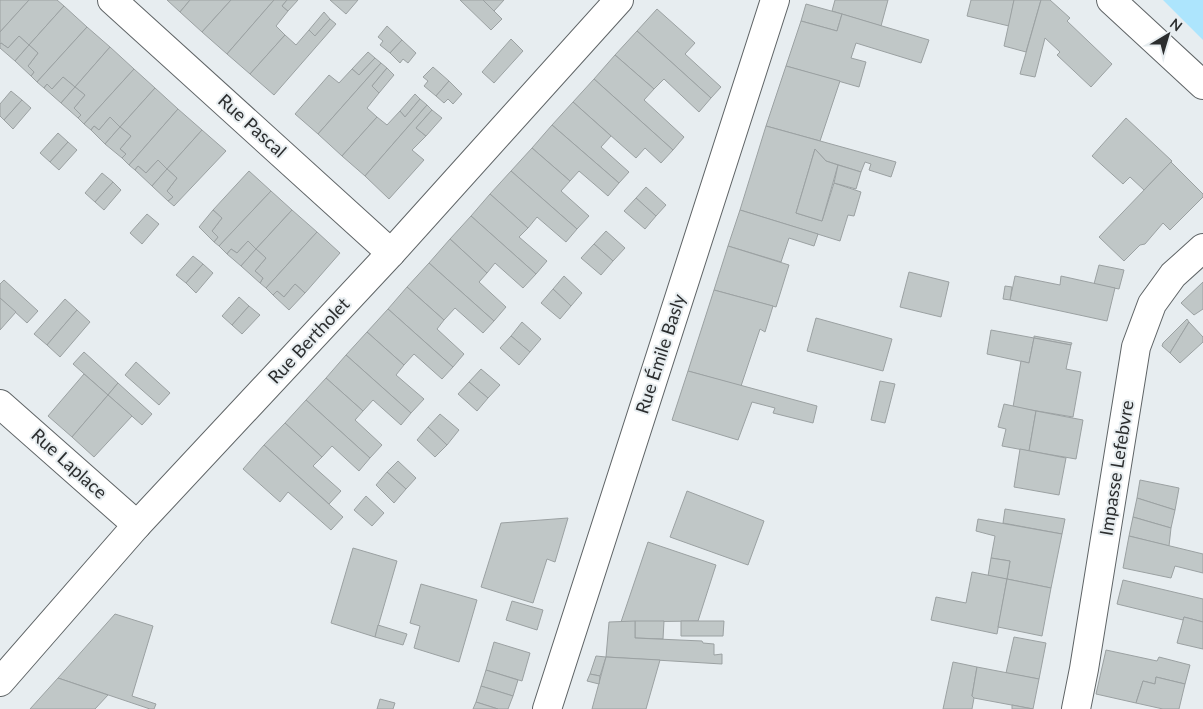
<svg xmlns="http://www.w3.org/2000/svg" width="1203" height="709" font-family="Lato,sans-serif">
	<rect width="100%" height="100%" fill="#e7edf0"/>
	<path fill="#ade5fd" d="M1163,0H1203V40Z"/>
	<g fill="#c0c7c7" stroke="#9ba1a2">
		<path d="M0,0H29L0,32Z"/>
		<path d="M29,0H57L64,6L29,45L19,36L8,48L1,43L0,44V32Z"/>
		<path d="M167,0H190L180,12Z"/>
		<path d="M190,0H231L202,32L180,12Z"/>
		<path d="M231,0H274L227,54L202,32Z"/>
		<path d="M274,0H287L282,6L288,11L276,26L285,35L250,74L227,54Z"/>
		<path d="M287,0H298L288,11L282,6Z"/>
		<path d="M330,0H358L346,14Z"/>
		<path d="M460,0H483L502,19L491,30Z"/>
		<path d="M483,0H504L494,11Z"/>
		<path d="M835,0H888L881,26L832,11Z"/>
		<path d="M971,0H1014L1009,26L967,16Z"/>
		<path d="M1014,0H1041L1026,52L1004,46Z"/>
		<path d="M1041,0H1050L1070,18L1067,21L1112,64L1091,87L1057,55L1060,52L1045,38L1035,77L1020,74Z"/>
		<path d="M806,4L842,14L837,31L801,21Z"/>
		<path d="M64,6L87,27L37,82L31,76L34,72L28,66L38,53L29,45Z"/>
		<path d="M657,9L695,43L685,54L721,87L711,98L637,31Z"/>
		<path d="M324,12L330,19L315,36L309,30Z"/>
		<path d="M842,14L929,40L921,63L856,43L851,58L866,62L859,87L786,66L801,21L837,31Z"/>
		<path d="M330,19L336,24L274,95L250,74L285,35L296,45L309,30L315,36Z"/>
		<path d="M387,26L402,40L390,53L380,45L383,41L378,37Z"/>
		<path d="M87,27L110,47L75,87L63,77L52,89L47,84L44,88L37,82Z"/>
		<path d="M637,31L711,98L699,112L664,79L654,89L615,55Z"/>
		<path d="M19,36L29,45L15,61L0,48V44L1,43L8,48Z"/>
		<path d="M511,39L523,51L494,83L482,72Z"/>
		<path d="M402,40L416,53L408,63L403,59L400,63L390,53Z"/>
		<path d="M29,45L38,53L28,66L34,72L31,76L15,61Z"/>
		<path d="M110,47L134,69L84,124L78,118L81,115L74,108L85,95L75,87Z"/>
		<path d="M368,52L375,58L359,75L352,69Z"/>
		<path d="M615,55L654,89L644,100L684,137L673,150L594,79Z"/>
		<path d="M375,58L381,63L318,134L295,114L329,75L339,83L352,69L359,75Z"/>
		<path d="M381,63L387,68L372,86L379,93L367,108L377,117L342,156L318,134Z"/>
		<path d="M786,66L840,81L820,141L766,126Z"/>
		<path d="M433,67L449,81L436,96L424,86L428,81L423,77Z"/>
		<path d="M387,68L394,75L379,93L372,86Z"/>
		<path d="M134,69L155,88L120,127L110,117L99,130L94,126L91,130L84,124Z"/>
		<path d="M63,77L75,87L61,103L44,88L47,84L52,89Z"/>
		<path d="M594,79L673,150L661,163L645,148L636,158L573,102Z"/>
		<path d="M449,81L462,94L453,104L448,99L444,103L436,96Z"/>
		<path d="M75,87L85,95L74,108L81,115L78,118L61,103Z"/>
		<path d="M155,88L178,109L129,165L122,158L126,154L120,149L131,136L120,127Z"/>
		<path d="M11,91L22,100L4,120L0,116V104Z"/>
		<path d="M415,94L420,99L405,117L400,111Z"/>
		<path d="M420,99L427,105L365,176L342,156L377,117L387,125L400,111L405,117Z"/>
		<path d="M22,100L31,108L13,129L4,120Z"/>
		<path d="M573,102L611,136L601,147L629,172L619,183L552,125Z"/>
		<path d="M427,105L432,110L416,128L426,136L412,150L424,160L389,199L365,176Z"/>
		<path d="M178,109L202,130L167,169L158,160L146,173L138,166L135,170L129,165Z"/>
		<path d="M432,110L442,118L426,136L416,128Z"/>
		<path d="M110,117L120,127L105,144L91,130L94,126L99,130Z"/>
		<path d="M1126,118L1172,161L1144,190L1130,177L1123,184L1092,156Z"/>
		<path d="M552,125L619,183L608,196L579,171L570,181L532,148Z"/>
		<path d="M766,126L896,162L891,177L869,170L871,164L865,162L861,172L826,161L815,149L796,213L822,221L834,183L861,192L854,216L848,215L840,241L740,210Z"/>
		<path d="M120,127L131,136L120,149L126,154L122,158L105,144Z"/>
		<path d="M202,130L226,151L174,206L168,201L173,197L167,191L177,178L167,169Z"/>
		<path d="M58,133L68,142L50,162L40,153Z"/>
		<path d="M68,142L77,150L59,170L50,162Z"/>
		<path d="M532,148L570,181L561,191L589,216L577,229L511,171Z"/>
		<path d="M815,149L826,161L838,165L822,221L796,213Z"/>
		<path d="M158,160L167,169L152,186L135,170L138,166L146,173Z"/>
		<path d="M1171,162L1203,194V197L1170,230L1163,223L1145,244L1140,245L1124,261L1099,237Z"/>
		<path d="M838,165L861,172L856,189L834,183Z"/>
		<path d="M167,169L177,178L167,191L173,197L168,201L152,186Z"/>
		<path d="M249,171L271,191L219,246L214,242L218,237L212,231L222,218L213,210Z"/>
		<path d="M511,171L577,229L566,242L537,217L528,228L490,194Z"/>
		<path d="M102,173L113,182L95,202L85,193Z"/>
		<path d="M113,182L121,190L104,210L95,202Z"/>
		<path d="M646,187L666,205L656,216L636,198Z"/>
		<path d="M271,191L292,210L256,249L248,241L237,253L231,249L227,254L219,246Z"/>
		<path d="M490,194L528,228L519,237L547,261L536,274L471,216Z"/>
		<path d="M636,198L656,216L645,229L624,211Z"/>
		<path d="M213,210L222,218L212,231L218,237L214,242L199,227Z"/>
		<path d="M292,210L317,232L266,288L260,283L263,278L255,271L266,258L256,249Z"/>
		<path d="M740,210L818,234L814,246L789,238L781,262L728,246Z"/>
		<path d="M147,214L159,224L142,244L130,233Z"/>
		<path d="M471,216L536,274L523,288L495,263L487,273L450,239Z"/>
		<path d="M606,231L625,248L613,261L594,244Z"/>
		<path d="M317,232L340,253L305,293L295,284L284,297L277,291L273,295L266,288Z"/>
		<path d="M450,239L487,273L479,282L506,307L494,321L429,263Z"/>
		<path d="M248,241L256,249L241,266L227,254L231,249L237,253Z"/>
		<path d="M594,244L613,261L601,275L581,258Z"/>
		<path d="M728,246L789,265L776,307L714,290Z"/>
		<path d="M256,249L266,258L255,271L263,278L260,283L241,266Z"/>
		<path d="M193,256L203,264L186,283L176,275Z"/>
		<path d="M429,263L494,321L483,333L455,308L444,320L407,287Z"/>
		<path d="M203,264L213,273L196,293L186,283Z"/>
		<path d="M1099,265L1124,270L1119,289L1094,284Z"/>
		<path d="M909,272L949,282L941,317L900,307Z"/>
		<path d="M564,276L582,293L571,306L553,289Z"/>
		<path d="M1015,276L1060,285L1061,276L1115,288L1107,321L1010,300Z"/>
		<path d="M4,280L38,311L27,323L0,298V284Z"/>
		<path d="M1203,282V309L1194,315L1181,303Z"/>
		<path d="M295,284L305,293L289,310L273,295L277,291L284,297Z"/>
		<path d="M1005,286L1012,287L1010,300L1003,299Z"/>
		<path d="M407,287L444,320L437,329L464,354L453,367L388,309Z"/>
		<path d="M553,289L571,306L560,319L541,303Z"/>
		<path d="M714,290L773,306L765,332L760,329L741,386L688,371Z"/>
		<path d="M239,297L249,306L232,325L222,316Z"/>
		<path d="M0,298L16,312L0,330Z"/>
		<path d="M65,299L77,310L47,345L34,334Z"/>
		<path d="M249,306L260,315L242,334L232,325Z"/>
		<path d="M388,309L453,367L442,379L414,354L404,365L367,332Z"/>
		<path d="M77,310L90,322L60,357L47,345Z"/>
		<path d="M816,318L892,339L883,371L807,351Z"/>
		<path d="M1187,319L1189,322L1170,353L1162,346L1163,343Z"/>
		<path d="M522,322L541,339L530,352L511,336Z"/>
		<path d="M1189,322L1203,337V342L1180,363L1170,353Z"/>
		<path d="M991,330L1034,338L1029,363L987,354Z"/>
		<path d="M367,332L404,365L396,375L424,399L411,413L346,355Z"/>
		<path d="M511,336L530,352L519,365L500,348Z"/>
		<path d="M1034,336L1072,343L1071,345L1034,338Z"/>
		<path d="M1034,338L1071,345L1066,369L1081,372L1073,417L1013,407L1021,361L1029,363Z"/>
		<path d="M84,352L118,383L108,395L73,364Z"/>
		<path d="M346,355L411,413L401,425L373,400L363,411L326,378Z"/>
		<path d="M136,362L170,393L159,405L125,375Z"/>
		<path d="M481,369L500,385L488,398L469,382Z"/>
		<path d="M688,371L817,406L813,423L773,413L775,408L752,402L738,440L672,420Z"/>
		<path d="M84,374L108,395L72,437L48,416Z"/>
		<path d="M326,378L363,411L355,420L382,445L370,458L306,400Z"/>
		<path d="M880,381L895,384L885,423L871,420Z"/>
		<path d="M469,382L488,398L477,411L458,394Z"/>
		<path d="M118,383L152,414L142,425L108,395Z"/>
		<path d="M108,395L132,416L94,457L72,437Z"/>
		<path d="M306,400L370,458L359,471L332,446L322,457L285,423Z"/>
		<path d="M1004,404L1036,411L1029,451L1002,446L1006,429L998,427Z"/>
		<path d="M1036,411L1083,420L1076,459L1029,451Z"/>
		<path d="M440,414L459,430L447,445L428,427Z"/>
		<path d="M285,423L322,457L313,466L341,491L329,504L264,445Z"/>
		<path d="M428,427L447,445L435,457L417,440Z"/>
		<path d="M264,445L343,517L331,530L288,492L280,502L243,469Z"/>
		<path d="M1020,449L1066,458L1059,495L1014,487Z"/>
		<path d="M398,461L416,478L406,489L387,472Z"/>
		<path d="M387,472L406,489L394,503L376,485Z"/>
		<path d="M1140,480L1179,488L1175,510L1137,498Z"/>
		<path d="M687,491L764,521L748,565L670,537Z"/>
		<path d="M366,496L384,513L372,526L354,510Z"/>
		<path d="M1137,498L1175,510L1171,528L1133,517Z"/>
		<path d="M1005,509L1065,519L1062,534L1003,523Z"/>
		<path d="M1133,517L1171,528L1169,546L1129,536Z"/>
		<path d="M568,518L555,562L547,559L533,603L481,587L501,523Z"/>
		<path d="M978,519L1062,534L1051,588L1007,579L1010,561L991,558L995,536L976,531Z"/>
		<path d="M1129,536L1203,554V573L1175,566L1171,578L1123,568Z"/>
		<path d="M648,542L716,565L698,621L621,622Z"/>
		<path d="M353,548L397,561L375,637L331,623Z"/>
		<path d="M991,558L1010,561L1007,579L988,576Z"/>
		<path d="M972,572L1007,579L997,634L931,620L936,597L966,603Z"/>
		<path d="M1007,579L1051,588L1042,636L998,627Z"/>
		<path d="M1123,580L1203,599V622L1184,617L1183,620L1117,604Z"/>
		<path d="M421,584L477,600L459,662L414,648L420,626L410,623Z"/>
		<path d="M512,601L543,610L537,630L506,620Z"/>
		<path d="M115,614L153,626L132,696L156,704L154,709H150L58,678Z"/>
		<path d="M1184,617L1203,622V649L1177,643Z"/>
		<path d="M635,621H664L663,639L635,638Z"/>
		<path d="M635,621V638L702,641L703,643L714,644V655L722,654V664L606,657L609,622Z"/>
		<path d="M681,621H724L723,636H681Z"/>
		<path d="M378,625L407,634L403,645L375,637Z"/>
		<path d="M1014,637L1046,643L1039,679L1006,673Z"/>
		<path d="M494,642L530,653L522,681L486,670Z"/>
		<path d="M1106,650L1157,661L1159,657L1190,665L1185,684L1156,677L1155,684L1143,681L1136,703L1096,694Z"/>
		<path d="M596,656L606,657L600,676L590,674Z"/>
		<path d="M606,657L660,660L646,709H592Z"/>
		<path d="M953,662L977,667L972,696L974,698L972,709H943Z"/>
		<path d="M977,667L1039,679L1033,709L974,698L972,696Z"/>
		<path d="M486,670L518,680L513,696L481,686Z"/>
		<path d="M590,674L600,676L599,684L587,681Z"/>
		<path d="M1156,677L1185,684L1179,709H1163L1136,703L1143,681L1155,684Z"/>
		<path d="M58,678L108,695L95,709H30Z"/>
		<path d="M481,686L513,696L508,709H498L476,702Z"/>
		<path d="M380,699L395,703L393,709H377Z"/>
		<path d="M476,702L498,709H473Z"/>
		<path d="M1012,705L1033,709H1012Z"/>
	</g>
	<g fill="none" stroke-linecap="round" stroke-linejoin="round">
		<defs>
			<g id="minor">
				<path d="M112,0L391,253"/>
				<path d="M1111,0L1203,85"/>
				<path d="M0,404L137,525"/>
				<path d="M0,682L137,525L391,253L619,0"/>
				<path d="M547,709L775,0"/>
				<path d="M1076,709L1084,669L1136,347L1152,304L1173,275L1203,248"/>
			</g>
		</defs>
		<use href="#minor" stroke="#5f6466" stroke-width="30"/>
		<use href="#minor" stroke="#fff" stroke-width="28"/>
	</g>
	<g text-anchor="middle" stroke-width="4" stroke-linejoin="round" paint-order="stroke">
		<g font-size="18" fill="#2b2d2e" stroke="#e7edf0">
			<text transform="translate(252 126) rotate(42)" y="6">Rue Pascal</text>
			<text transform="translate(309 341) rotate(-47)" y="6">Rue Bertholet</text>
			<text transform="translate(661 354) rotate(-72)" y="6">Rue Émile Basly</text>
			<text transform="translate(69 464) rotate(42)" y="6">Rue Laplace</text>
			<text transform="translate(1117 468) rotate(-81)" y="6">Impasse Lefebvre</text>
		</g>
	</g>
	<g transform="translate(1168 35) rotate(38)" stroke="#e7edf0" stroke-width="4" paint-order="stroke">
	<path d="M0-4L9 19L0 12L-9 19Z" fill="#2b2d2e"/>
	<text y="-8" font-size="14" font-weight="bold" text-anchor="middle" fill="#2b2d2e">N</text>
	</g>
</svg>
